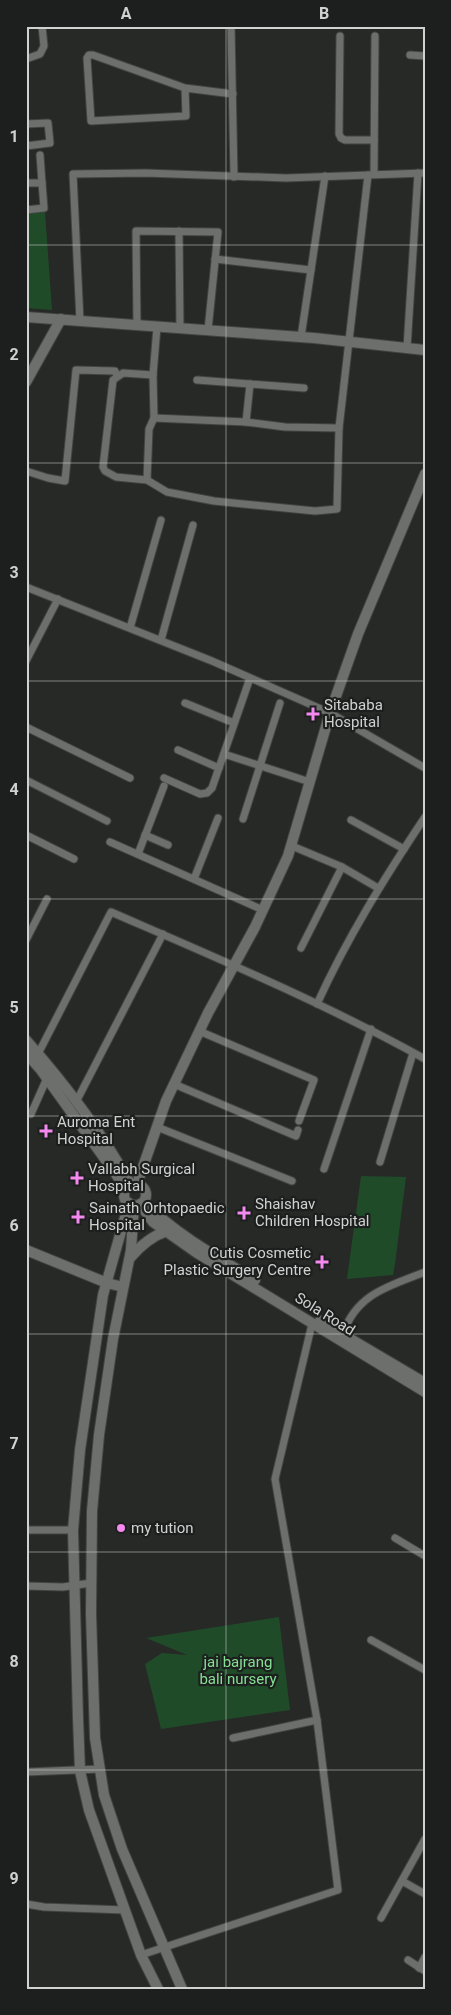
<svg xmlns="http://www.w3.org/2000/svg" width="451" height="2015" font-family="Roboto,sans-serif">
	<rect width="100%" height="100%" fill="#262926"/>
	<g fill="#204b29">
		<path d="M45,212L52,310L26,308V213Z"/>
		<path d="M361,1176L406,1177L395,1264L393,1275L347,1279Z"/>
		<path d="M279,1617L290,1710L161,1729L145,1664L162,1653L187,1655L146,1638Z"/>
	</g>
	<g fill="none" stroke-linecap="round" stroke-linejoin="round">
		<defs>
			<g id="street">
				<path d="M231,26L234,177"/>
				<path d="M340,36L339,134L341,138L345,140H374"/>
				<path d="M410,55L425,56"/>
				<path d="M26,59L40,54L44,46L42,26"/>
				<path d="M185,88L186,116L91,121L87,58L89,55H93L185,88L233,94"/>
				<path d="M26,124L48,123L50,143L26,146"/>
				<path d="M40,155L42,183"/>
				<path d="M374,174L375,36"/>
				<path d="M26,183H42L44,208L26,210"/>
				<path d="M179,231L180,328"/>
				<path d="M215,259L311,270"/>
				<path d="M80,321L73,174L146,173L286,178L425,173"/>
				<path d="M137,325L136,231L218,232L208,330"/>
				<path d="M301,337L325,176"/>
				<path d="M407,348L418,173"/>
				<path d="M153,375L123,373L113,380L103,467L105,471L116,477L147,480L167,492L214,501L315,511L337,509L339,428"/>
				<path d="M197,380L250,384L246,422"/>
				<path d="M250,384L304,388"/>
				<path d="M154,418L246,422L285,427L339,428L368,175"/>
				<path d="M26,471L48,478L65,481L76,370L115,371L117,376"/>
				<path d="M147,480L149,429L154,418L153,375L157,327"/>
				<path d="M26,587L212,661L330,713L425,768"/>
				<path d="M130,628L161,520"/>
				<path d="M161,640L193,525"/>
				<path d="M26,661L58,599"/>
				<path d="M185,703L234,723"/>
				<path d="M26,727L130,778"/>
				<path d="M178,750L219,768"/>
				<path d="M224,754L310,782"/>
				<path d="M164,778L200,794L207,793L212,788L250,678"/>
				<path d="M26,780L107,821"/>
				<path d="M243,819L280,703"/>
				<path d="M351,820L404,849"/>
				<path d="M26,835L74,859"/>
				<path d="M145,835L168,845"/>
				<path d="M110,842L263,910"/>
				<path d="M292,846L342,867L378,888"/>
				<path d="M138,854L164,786"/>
				<path d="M194,879L218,818"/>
				<path d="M26,940L47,899"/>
				<path d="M301,948L342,867"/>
				<path d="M317,1004C347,938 385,877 425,817"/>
				<path d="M199,1031L314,1080L299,1121"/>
				<path d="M38,1054L111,912C217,958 324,1003 425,1059"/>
				<path d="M174,1084L296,1136L298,1130"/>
				<path d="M76,1102L163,934"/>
				<path d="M26,1113L31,1114L47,1078"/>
				<path d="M157,1127L292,1181"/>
				<path d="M380,1162L413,1053"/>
				<path d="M324,1169L371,1029"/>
				<path d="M343,1334C356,1294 389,1286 425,1272"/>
				<path d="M26,1530H73"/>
				<path d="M395,1538L425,1556"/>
				<path d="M26,1586L63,1587L91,1583"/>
				<path d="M371,1640L425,1670"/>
				<path d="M233,1738L317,1720"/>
				<path d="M26,1772L100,1769"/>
				<path d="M402,1881L425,1894"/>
				<path d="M26,1904L44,1907L125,1910"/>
				<path d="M381,1918L425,1839"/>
				<path d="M141,1955L338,1890L317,1720L275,1479L312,1324"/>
				<path d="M408,1960L425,1971"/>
				<path d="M419,1968L425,1957"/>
			</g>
			<g id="secondary">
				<path d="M26,317L314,338L425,350"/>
				<path d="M26,382L61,319"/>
				<path d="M26,1040C66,1085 102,1133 131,1185"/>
				<path d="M26,1053L41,1070L123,1184"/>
				<path d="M137,1184L166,1101L208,1013L255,927L288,856L330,713L358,634L425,474"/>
				<circle cx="135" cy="1195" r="11"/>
				<path d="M129,1203L103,1295L80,1450L73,1530L78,1718L80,1771L89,1810L141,1955L158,1989"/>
				<path d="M140,1204L153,1222L197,1253L425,1392"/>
				<path d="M146,1204C177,1235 217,1257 255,1280"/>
				<path d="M134,1205L131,1250L113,1339L99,1435L92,1511L91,1614L95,1738L104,1795L122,1849L182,1989"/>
				<path d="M26,1250L107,1283L123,1287"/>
				<path d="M130,1258C140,1246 152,1236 167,1231"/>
				<path d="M320,1321L425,1383"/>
			</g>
		</defs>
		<use href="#street" stroke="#414441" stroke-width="9"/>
		<use href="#secondary" stroke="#414441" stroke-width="12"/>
		<use href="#street" stroke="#6c6f6c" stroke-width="7"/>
		<use href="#secondary" stroke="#6c6f6c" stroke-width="10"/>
	</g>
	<path fill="none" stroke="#d0d2d1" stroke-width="1" stroke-opacity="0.55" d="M226,26V1989M26,245H425M26,463H425M26,681H425M26,899H425M26,1116H425M26,1334H425M26,1552H425M26,1770H425"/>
	<g fill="#f489f0" stroke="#1c1f1d" stroke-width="2">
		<path d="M310.5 706.5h5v5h5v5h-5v5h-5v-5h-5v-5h5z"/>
		<path d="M43.5 1123.5h5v5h5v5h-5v5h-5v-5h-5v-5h5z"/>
		<path d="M74.5 1170.5h5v5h5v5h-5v5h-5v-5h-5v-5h5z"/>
		<path d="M241.5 1205.5h5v5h5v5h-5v5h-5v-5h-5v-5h5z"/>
		<path d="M75.5 1209.5h5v5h5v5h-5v5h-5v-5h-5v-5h5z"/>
		<path d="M319.5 1254.5h5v5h5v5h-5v5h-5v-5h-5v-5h5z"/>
		<circle cx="121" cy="1528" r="5"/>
	</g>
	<g text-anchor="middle" stroke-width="4.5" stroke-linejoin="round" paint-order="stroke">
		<g font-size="15" fill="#d0d2d1" stroke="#1c1f1d" text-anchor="start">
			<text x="324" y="710">Sitababa<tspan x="324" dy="17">Hospital</tspan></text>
			<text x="57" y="1127">Auroma Ent<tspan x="57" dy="17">Hospital</tspan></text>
			<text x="88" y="1174">Vallabh Surgical<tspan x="88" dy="17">Hospital</tspan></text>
			<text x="255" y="1209">Shaishav<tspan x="255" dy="17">Children Hospital</tspan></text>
			<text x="89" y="1213">Sainath Orhtopaedic<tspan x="89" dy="17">Hospital</tspan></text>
			<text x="311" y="1258" text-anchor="end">Cutis Cosmetic<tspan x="311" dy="17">Plastic Surgery Centre</tspan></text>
			<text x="131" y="1533">my tution</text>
		</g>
		<g font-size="15" fill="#d0d2d1" stroke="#1c1f1d">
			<text transform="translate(325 1314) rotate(32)" y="5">Sola Road</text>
		</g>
		<g font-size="15" fill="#85df95" stroke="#1c1f1d">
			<text x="238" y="1667">jai bajrang<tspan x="238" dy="17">bali nursery</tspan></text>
		</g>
	</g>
	<rect width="451" height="2015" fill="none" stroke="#1c1f1d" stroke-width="55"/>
	<rect x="28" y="28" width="396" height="1960" fill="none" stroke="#d0d2d1" stroke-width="2"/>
	<g font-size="16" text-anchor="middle" font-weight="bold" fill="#d0d2d1">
		<text x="126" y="19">A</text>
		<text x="324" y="19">B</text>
		<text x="14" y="142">1</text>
		<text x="14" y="360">2</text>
		<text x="14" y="578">3</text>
		<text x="14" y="795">4</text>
		<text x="14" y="1013">5</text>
		<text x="14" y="1231">6</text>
		<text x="14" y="1449">7</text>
		<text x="14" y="1667">8</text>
		<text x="14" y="1884">9</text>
	</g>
</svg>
